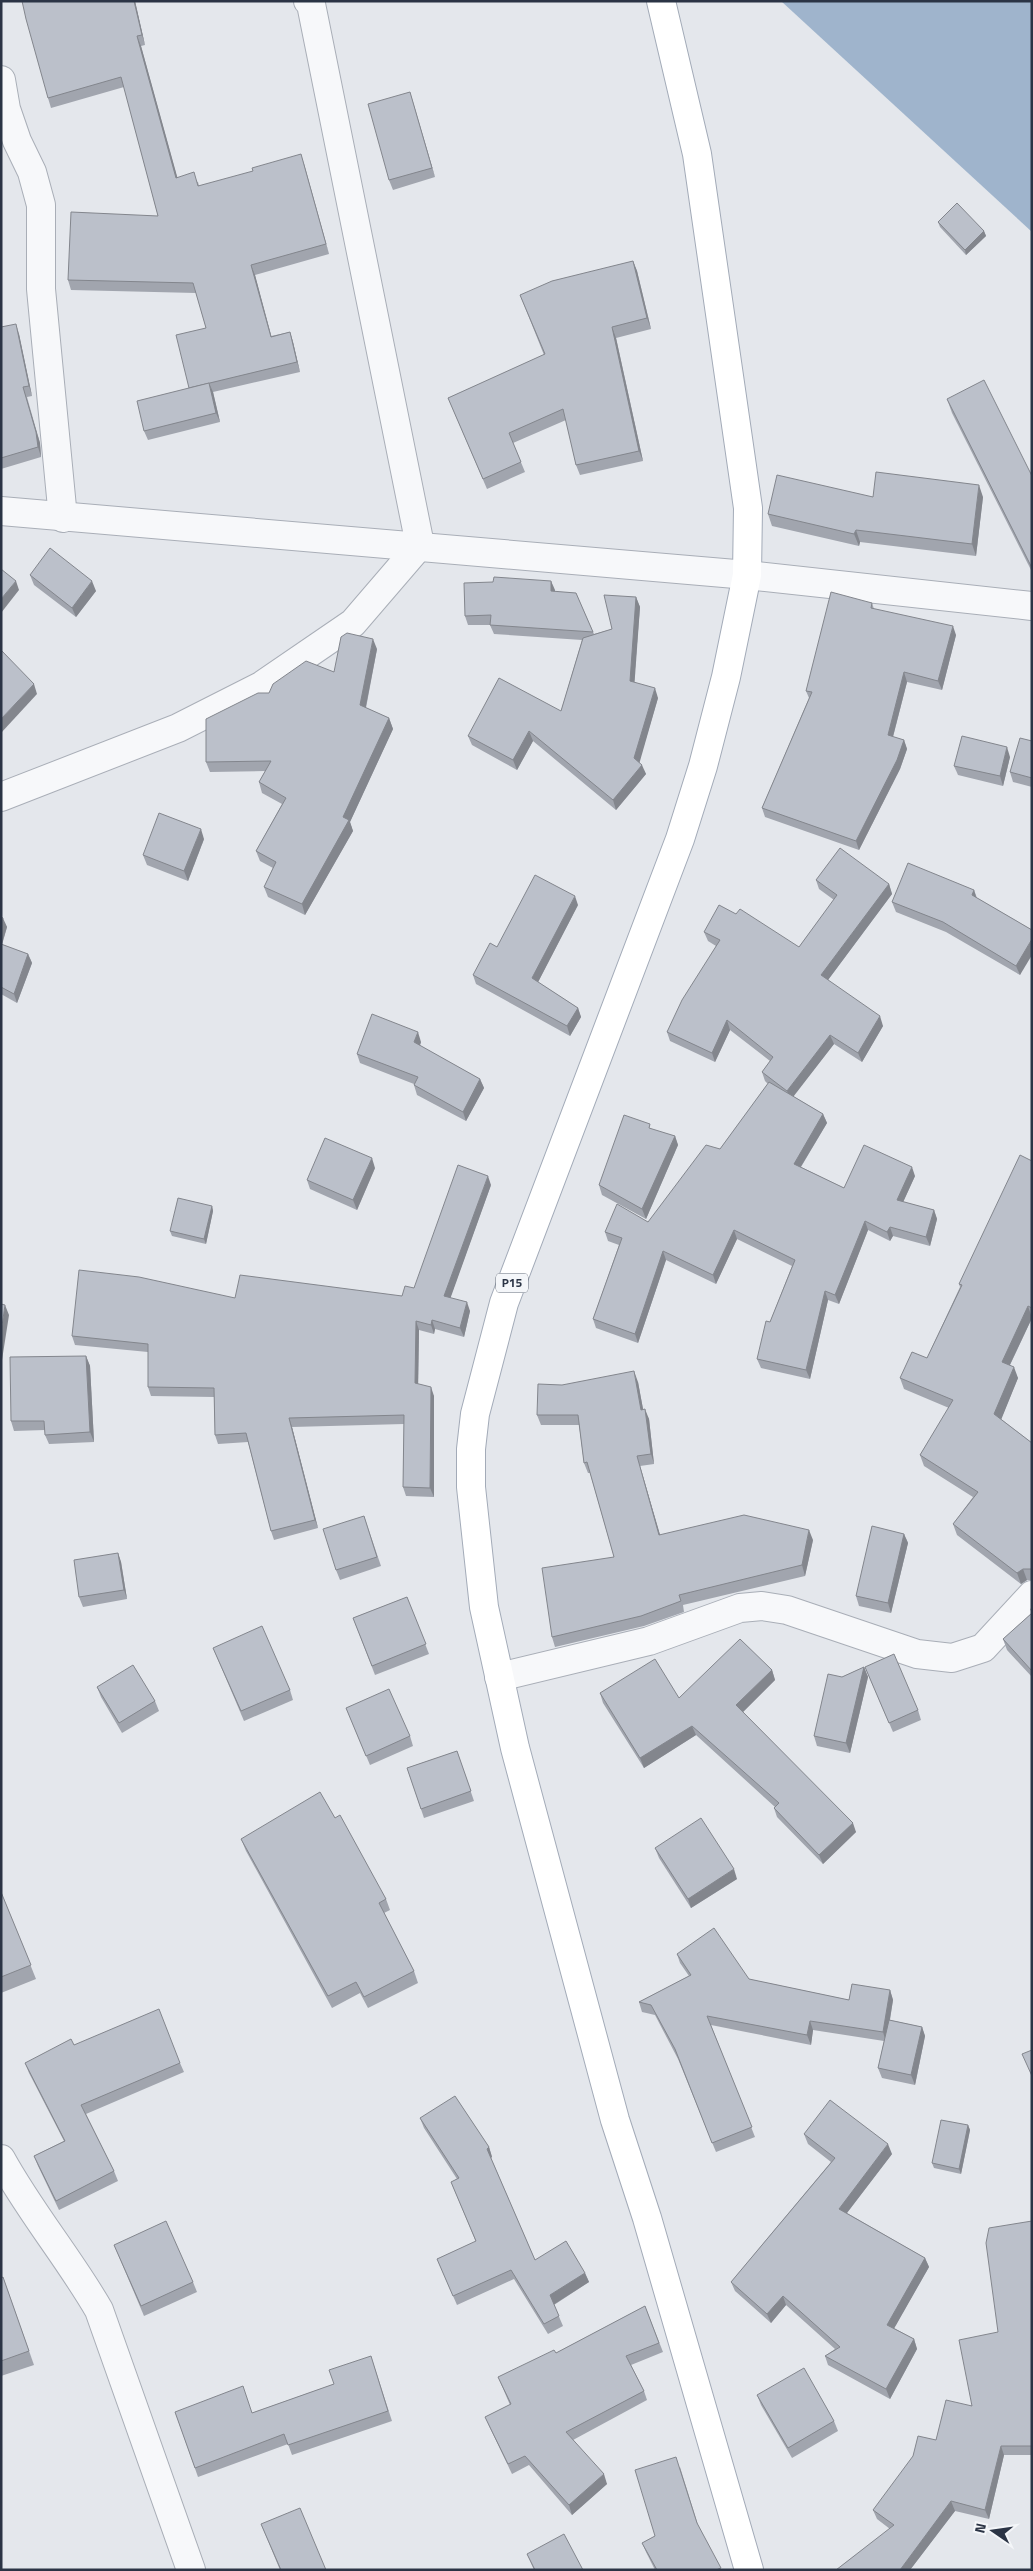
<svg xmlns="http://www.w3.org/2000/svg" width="1033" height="2571" font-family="'Titillium Web',sans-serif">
	<rect width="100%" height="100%" fill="#e4e7ec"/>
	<path fill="#9fb4cc" d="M781,1H1032V232Z"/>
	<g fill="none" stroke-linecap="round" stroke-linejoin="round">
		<defs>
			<g id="minor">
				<path d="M1,80L6,109L17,141L32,172L41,205V289L63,518"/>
				<path d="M1,511L747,575L1032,606"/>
				<path d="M1,797L178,728L261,686L353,623L420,545L311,4L308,1"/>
				<path d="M499,1677L649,1641L740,1608L762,1606L787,1610L917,1654L952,1658L983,1648L1032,1595"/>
				<path d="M1,2159C30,2212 69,2258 99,2310L191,2570"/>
			</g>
			<path id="primary" d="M661,1L697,154L748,508L747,575L726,677L703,766L680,839L504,1303L475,1414L471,1449V1487L484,1607L515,1748L615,2120L647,2218L749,2570"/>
		</defs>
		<use href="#minor" stroke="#a9aeb7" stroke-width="30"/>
		<use href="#primary" stroke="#a3abb8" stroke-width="30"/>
		<use href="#minor" stroke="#f7f8fa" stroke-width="28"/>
		<use href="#primary" stroke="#fff" stroke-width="28"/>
	</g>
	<g fill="#a1a5ae">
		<path d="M135,1L145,45L141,46L177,177L198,182L199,186L304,164L329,254L255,275L271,336L290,332L293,342L300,372L213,392L220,422L148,440L144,431L189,388L206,328L196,293L71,290L68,280L158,216L124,87L51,108L48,98Z"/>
		<path d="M410,92L435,177L393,190L389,180Z"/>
		<path d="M938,222L984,231L986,236L966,255L940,227Z"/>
		<path d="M633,261L637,271L651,329L616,338L643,461L580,475L576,465L566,420L513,443L525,472L487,489L448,398L544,355L520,295Z"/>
		<path d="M1,327L19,334L32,396L27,397L40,443L41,457L1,469Z"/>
		<path d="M947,399L1032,476V572L952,413Z"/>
		<path d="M983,497L976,556L860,542L859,546L772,526L768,514Z"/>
		<path d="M30,575L96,591L76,617L34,585Z"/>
		<path d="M551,581L555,592L576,593L594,634L612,629L636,597L640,607L634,682L658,698L639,762L646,774L616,810L533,741L517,770L472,745L468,736L561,711L582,640L494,634L490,625H468L465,616Z"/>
		<path d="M872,603L874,609L956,635L942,690L907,682L893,737L904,740L907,749L900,769L859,850L765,817L762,808L809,698L806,691Z"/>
		<path d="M377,649L366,708L389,718L393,729L350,822L353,831L305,915L268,897L264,887L273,868L260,861L256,851L282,804L262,793L259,782L265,771L210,772L206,762L334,672Z"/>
		<path d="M1032,741V787L1013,782L1010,772Z"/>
		<path d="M1010,757L1003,786L958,775L954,766Z"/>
		<path d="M204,839L188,881L147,865L143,855Z"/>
		<path d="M816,880L889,884L892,894L828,980L883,1026L862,1062L834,1044L793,1096L823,1114L827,1123L801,1167L844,1188L915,1176L903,1202L934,1210L937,1219L930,1246L893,1236L890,1241L868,1230L839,1304L828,1300L810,1379L761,1368L757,1359L770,1322L792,1266L737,1239L716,1284L666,1260L638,1343L596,1328L593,1319L619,1245L608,1241L605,1232L648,1222L720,1149L768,1084L765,1081L762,1072L770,1061L730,1030L715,1062L670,1041L667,1032L716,946L708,941L704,932L799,947L834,900L819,889Z"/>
		<path d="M974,890L977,898L1032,930L1020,975L946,932L896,912L892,902Z"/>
		<path d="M578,905L538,982L578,1008L581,1017L570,1036L476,984L473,975L497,947Z"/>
		<path d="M1,917L7,927L2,945L28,954L32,963L17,1003L1,994Z"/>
		<path d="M421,1042L420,1046L480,1079L484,1088L466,1121L417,1095L414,1085V1084L360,1063L357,1054Z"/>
		<path d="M652,1130L675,1136L678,1145L646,1219L602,1195L599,1185Z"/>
		<path d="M1032,1161V1318L1010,1365L1018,1378L1001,1419L1032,1443V1580H1027L1021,1584L957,1535L953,1524L973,1497L924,1466L920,1455L949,1408L904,1389L900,1378L927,1358L960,1287L959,1284Z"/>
		<path d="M375,1168L357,1210L310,1189L307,1180Z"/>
		<path d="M491,1185L450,1298L470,1311L464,1337L435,1329L434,1334L419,1330L418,1384L434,1396V1497L406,1496L403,1487L404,1424L292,1427L318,1528L274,1540L271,1531L248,1442L218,1444L215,1435L214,1397L151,1396L148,1387V1352L75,1345L72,1336L235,1298L402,1296L414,1288Z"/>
		<path d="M212,1206L213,1211L206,1244L172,1236L170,1231Z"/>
		<path d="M86,1356L90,1366L94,1442L49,1444L45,1435V1430L14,1431L11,1421Z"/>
		<path d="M638,1382L643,1409L649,1419L654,1464L640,1466L660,1535L813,1540L805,1576L683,1605L684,1612L644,1626L555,1647L552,1637L614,1557L590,1473H588L584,1463L579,1425H541L537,1415L562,1385Z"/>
		<path d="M364,1516L381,1566L340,1580L336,1570Z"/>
		<path d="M904,1534L908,1543L891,1613L859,1606L856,1596Z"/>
		<path d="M118,1553L121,1562L127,1599L83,1607L79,1597Z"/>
		<path d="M407,1597L429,1654L375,1675L353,1618Z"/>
		<path d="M1032,1608V1677L1007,1650L1003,1639L1032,1613L1030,1609Z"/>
		<path d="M213,1648L290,1690L293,1700L244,1721Z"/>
		<path d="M864,1667L868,1677L850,1753L817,1746L814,1736L842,1677Z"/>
		<path d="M865,1667L918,1710L921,1720L893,1732Z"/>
		<path d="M772,1670L775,1680L743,1712L856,1832L823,1864L777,1817L774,1808L775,1807L696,1735L644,1768L603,1703L600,1693L679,1698Z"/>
		<path d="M97,1687L155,1701L159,1711L122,1733L101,1697Z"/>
		<path d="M346,1708L410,1736L413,1746L370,1765Z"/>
		<path d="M457,1751L474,1801L424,1818L407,1768Z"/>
		<path d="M335,1818L386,1899L390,1910L384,1913L414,1971L418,1983L368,2008L360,1993L332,2008L246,1851L241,1839Z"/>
		<path d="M655,1848L737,1879L691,1908L659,1858Z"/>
		<path d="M1,1892L36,1979L1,1993Z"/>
		<path d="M677,1954L749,1979L849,2000L890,1990L893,2000L890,2020L922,2027L925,2036L915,2085L882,2078L878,2068L884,2041L813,2030L811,2045L711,2025L755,2137L716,2152L678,2059L655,2015L642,2012L639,2002L689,1976L680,1963Z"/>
		<path d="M74,2045L180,2063L184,2072L86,2114L114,2171L118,2181L59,2210L38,2166L34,2156L64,2141L29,2073L25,2063Z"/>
		<path d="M420,2118L489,2147L492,2157L491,2158L535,2260L585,2273L589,2282L554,2305L563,2326L548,2334L514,2279L457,2305L437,2259L476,2242L451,2182L457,2179L424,2128Z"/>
		<path d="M968,2125L970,2130L961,2174L934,2168L932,2163Z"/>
		<path d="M804,2134L892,2154L847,2213L925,2258L929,2267L894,2328L914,2339L917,2349L890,2399L828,2365L825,2356L835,2349L786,2305L771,2323L735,2291L731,2282L831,2162L808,2144Z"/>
		<path d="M1032,2221V2455H1004L989,2519L955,2511L910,2570H836L890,2529L877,2519L873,2510L936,2440L972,2406L998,2332Z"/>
		<path d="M114,2245L193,2282L197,2292L144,2316Z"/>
		<path d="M3,2277L34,2365L1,2376V2278Z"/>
		<path d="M645,2306L663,2352L631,2365L644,2391L647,2400L573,2440L607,2484L572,2515L529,2465L512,2474L489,2426L485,2417L510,2405L498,2377L556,2353Z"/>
		<path d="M371,2356L392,2421L292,2455L288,2444L198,2477L175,2412L252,2413L334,2384Z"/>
		<path d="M757,2395L834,2421L838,2431L792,2458L761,2405Z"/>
		<path d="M680,2467L698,2525L721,2570H655L646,2552L642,2543L655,2536Z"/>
		<path d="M261,2524L326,2570H280Z"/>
		<path d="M527,2554L583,2570H534Z"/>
	</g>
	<g fill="#83868d">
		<path d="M134,1H135L145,45L142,35Z"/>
		<path d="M137,36L141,46L180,187L176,178Z"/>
		<path d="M410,92L413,102L435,177L432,168Z"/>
		<path d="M301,154L304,164L329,254L326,244Z"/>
		<path d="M984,231L986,236L966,255L965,250Z"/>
		<path d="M633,261L637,271L651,329L647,318Z"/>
		<path d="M251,265L255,275L274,346L271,337Z"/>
		<path d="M16,324L19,334L32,396L29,386Z"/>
		<path d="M612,327L616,338L643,461L639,451Z"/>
		<path d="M290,332L293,342L300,372L297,362Z"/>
		<path d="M209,383L213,392L220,422L216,413Z"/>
		<path d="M23,387L40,443L41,457L38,447Z"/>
		<path d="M979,485L983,497L976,556L972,544Z"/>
		<path d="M856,530L860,542L859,546L854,534Z"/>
		<path d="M16,581L19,590L1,613V599Z"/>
		<path d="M92,581L96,591L76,617L72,608Z"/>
		<path d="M551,581L555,590L554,601L551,591Z"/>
		<path d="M636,597L640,607L634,690L630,681Z"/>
		<path d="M953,626L956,635L942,690L938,681Z"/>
		<path d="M373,639L377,649L364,716L360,705Z"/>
		<path d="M904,672L907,682L891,744L888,735Z"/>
		<path d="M34,684L37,694L1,733V719Z"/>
		<path d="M655,688L658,698L638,768L634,758Z"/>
		<path d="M389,718L393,729L350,822L353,831L305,915L302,904Z"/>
		<path d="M529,731L533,741L517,770L513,760Z"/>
		<path d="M904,740L907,749L900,769L859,850L856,841Z"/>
		<path d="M1007,747L1010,757L1003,786L1000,776Z"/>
		<path d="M642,765L646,774L616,810L613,800Z"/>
		<path d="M201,829L204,839L188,881L184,871Z"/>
		<path d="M889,884L892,894L825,984L821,975Z"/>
		<path d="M974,890L977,900L972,895Z"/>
		<path d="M575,896L578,905L535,988L532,978Z"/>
		<path d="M3,918L7,927L1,947V926Z"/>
		<path d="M1032,939V955L1020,975L1016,966Z"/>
		<path d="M28,954L32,963L17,1003L14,994Z"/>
		<path d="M578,1008L581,1017L570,1036L567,1026Z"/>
		<path d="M880,1016L883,1026L862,1062L858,1053Z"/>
		<path d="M727,1020L730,1030L715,1062L712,1053Z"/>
		<path d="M418,1032L421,1042L417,1052L414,1042Z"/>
		<path d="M830,1035L834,1044L790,1101L787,1091Z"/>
		<path d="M480,1079L484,1088L466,1121L463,1112Z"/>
		<path d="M823,1114L827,1123L797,1173L794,1164Z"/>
		<path d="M675,1136L678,1145L646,1219L642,1209Z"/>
		<path d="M372,1158L375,1168L357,1210L353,1200Z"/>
		<path d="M912,1167L915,1176L900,1209L897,1200Z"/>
		<path d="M488,1176L491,1185L448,1305L444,1296Z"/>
		<path d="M212,1206L213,1211L206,1244L204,1239Z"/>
		<path d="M934,1210L937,1219L930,1246L926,1237Z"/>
		<path d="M865,1221L868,1230L839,1304L835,1295Z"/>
		<path d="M890,1227L893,1236L890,1241L887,1232Z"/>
		<path d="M734,1230L737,1239L716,1284L713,1275Z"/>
		<path d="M663,1251L666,1260L638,1343L635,1334Z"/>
		<path d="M825,1291L828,1300L810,1379L806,1370Z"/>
		<path d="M467,1302L470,1311L464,1337L460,1328Z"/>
		<path d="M5,1305L9,1315L2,1360L1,1356V1333Z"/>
		<path d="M1028,1306L1032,1318L1006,1373L1002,1362Z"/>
		<path d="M432,1320L435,1329L434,1334L431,1325Z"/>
		<path d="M416,1321L419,1330L418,1392L415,1383Z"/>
		<path d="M86,1356L90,1366L94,1442L90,1432Z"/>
		<path d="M1014,1367L1018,1378L999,1425L994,1414Z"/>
		<path d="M634,1371L638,1382L645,1420L641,1410Z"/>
		<path d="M431,1387L434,1396V1497L430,1488Z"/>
		<path d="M645,1409L649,1419L654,1464L651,1454Z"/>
		<path d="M289,1418L292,1427L318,1528L315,1520Z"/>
		<path d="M637,1456L640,1466L663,1545L659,1535Z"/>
		<path d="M809,1530L813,1540L805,1576L802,1565Z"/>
		<path d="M904,1534L908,1543L891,1613L888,1603Z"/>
		<path d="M118,1553L121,1562L127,1599L124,1590Z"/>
		<path d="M1023,1569L1027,1580L1021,1584L1017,1573Z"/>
		<path d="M864,1667L868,1677L850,1753L846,1743Z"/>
		<path d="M772,1670L775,1680L740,1715L736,1705Z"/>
		<path d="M692,1726L696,1735L644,1768L640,1758Z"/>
		<path d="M853,1823L856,1832L823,1864L819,1855Z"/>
		<path d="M734,1869L737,1879L691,1908L688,1899Z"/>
		<path d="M890,1990L893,2000L886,2042L883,2032Z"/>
		<path d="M810,2021L813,2030L811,2045L807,2035Z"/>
		<path d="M922,2027L925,2036L915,2085L911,2075Z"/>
		<path d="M968,2125L970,2130L961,2174L959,2169Z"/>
		<path d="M888,2144L892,2154L843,2218L839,2209Z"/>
		<path d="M489,2147L492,2157L490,2158L487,2149Z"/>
		<path d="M925,2258L929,2267L891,2334L887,2325Z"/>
		<path d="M585,2273L589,2282L553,2305L550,2295Z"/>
		<path d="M783,2296L786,2305L771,2323L767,2314Z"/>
		<path d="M914,2339L917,2349L890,2399L886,2389Z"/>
		<path d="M1001,2446L1004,2455L989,2519L985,2510Z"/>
		<path d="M604,2474L607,2484L572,2515L569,2505Z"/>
		<path d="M951,2501L955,2511L910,2570H900Z"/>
	</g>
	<g fill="#bbc0ca" stroke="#83868d">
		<path d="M22,1H134L142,35L137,36L176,178L194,172L198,186L253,171L252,168L301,154L326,244L251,265L271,337L290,332L297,362L189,388L176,335L206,328L193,283L68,280L71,212L158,216L121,77L48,98L26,19Z"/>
		<path d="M410,92L432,168L389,180L368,104Z"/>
		<path d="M957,203L984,231L965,250L938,222Z"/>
		<path d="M633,261L647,318L612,327L639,451L576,465L563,409L509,433L521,462L483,479L448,398L545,354L520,295L552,281Z"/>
		<path d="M16,324L29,386L23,387L36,432L38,447L1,458V327Z"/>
		<path d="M984,380L1032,476V568L947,399Z"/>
		<path d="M209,383L216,413L144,431L137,401Z"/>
		<path d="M876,472L979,485L972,544L856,530L854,534L768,514L777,475L873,497Z"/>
		<path d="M50,548L92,581L72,608L30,575Z"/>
		<path d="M1,569L16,581L1,599Z"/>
		<path d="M494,577L551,581V591L576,593L593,632L490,625L491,615L465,616L464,583L493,582Z"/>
		<path d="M831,592L872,603L871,608L953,626L938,681L904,672L888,735L904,740L897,760L856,841L762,808L812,692L806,691Z"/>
		<path d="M604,595L636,597L630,681L655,688L634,758L642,765L613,800L529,731L513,760L468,736L499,678L561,711L583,638L612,629Z"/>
		<path d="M347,633L373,639L360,705L389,718L343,817L349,820L302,904L264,887L276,862L256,851L286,798L259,782L271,761L206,762V719L258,693H269L273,684L306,661L334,672L341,637Z"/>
		<path d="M1,650L34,684L1,719Z"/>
		<path d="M962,736L1007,747L1000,776L954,766Z"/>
		<path d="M1020,738L1032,741V778L1010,772Z"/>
		<path d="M159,813L201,829L184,871L143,855Z"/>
		<path d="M840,848L889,884L821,975L880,1016L858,1053L830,1035L787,1091L762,1072L773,1057L727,1020L712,1053L667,1032L682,1000L720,940L704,932L719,905L736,914L740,909L799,947L837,895L816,880Z"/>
		<path d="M908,863L974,890L972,895L1032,930V939L1016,966L943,922L892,902Z"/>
		<path d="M535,875L575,896L532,978L578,1008L567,1026L473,975L490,943L497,947Z"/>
		<path d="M1,917L3,918L1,926Z"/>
		<path d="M1,944L28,954L14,994L1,987Z"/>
		<path d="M372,1014L418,1032L414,1042L480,1079L463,1112L414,1085L418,1077L357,1054Z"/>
		<path d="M769,1082L823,1114L794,1164L844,1188L864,1145L912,1167L897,1200L934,1210L926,1237L890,1227L887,1232L865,1221L835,1295L825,1291L806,1370L757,1359L766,1321L770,1322L795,1260L734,1230L713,1275L663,1251L635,1334L593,1319L622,1238L605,1232L617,1204L648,1222L706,1145L720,1149Z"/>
		<path d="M624,1115L650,1124L649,1128L675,1136L642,1209L599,1185Z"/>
		<path d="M325,1138L372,1158L353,1200L307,1180Z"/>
		<path d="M1020,1155L1032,1161V1308L1028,1306L1002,1362L1014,1367L994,1414L1032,1443V1569H1023L1017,1573L953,1524L978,1492L920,1455L953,1400L900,1378L912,1352L927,1358L962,1285L959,1284Z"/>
		<path d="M458,1165L488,1176L444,1296L467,1302L460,1328L432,1320L431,1325L416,1321L415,1383L431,1387L430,1488L403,1487L404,1415L289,1418L315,1520L271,1531L246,1433L215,1435L214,1388L148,1387V1344L72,1336L79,1270L139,1277L235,1298L240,1275L402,1296L405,1286L414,1288Z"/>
		<path d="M178,1198L212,1206L204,1239L170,1231Z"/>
		<path d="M1,1304L5,1305L1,1333Z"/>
		<path d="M86,1356L90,1432L45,1435L44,1421H11L10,1357Z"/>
		<path d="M634,1371L641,1410L645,1409L651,1454L637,1456L659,1535L744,1515L809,1530L802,1565L679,1595L681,1601L641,1616L552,1637L542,1568L614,1557L587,1462L584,1463L578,1415H537L538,1384L562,1385Z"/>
		<path d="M364,1516L377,1557L336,1570L323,1529Z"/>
		<path d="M872,1526L904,1534L888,1603L856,1596Z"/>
		<path d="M118,1553L124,1590L79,1597L74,1560Z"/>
		<path d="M407,1597L426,1644L372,1666L353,1618Z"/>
		<path d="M1032,1613V1671L1003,1639Z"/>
		<path d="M262,1626L290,1690L241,1711L213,1648Z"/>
		<path d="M740,1639L772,1670L736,1705L853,1823L819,1855L774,1808L779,1803L692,1726L640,1758L600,1693L655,1659L679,1698Z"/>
		<path d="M894,1654L918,1710L889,1723L865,1667Z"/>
		<path d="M133,1665L155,1701L119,1723L97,1687Z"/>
		<path d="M864,1667L846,1743L814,1736L828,1674L842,1677Z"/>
		<path d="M389,1689L410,1736L366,1756L346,1708Z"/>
		<path d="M457,1751L471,1791L421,1809L407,1768Z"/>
		<path d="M320,1792L335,1818L340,1815L386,1899L379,1903L414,1971L364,1997L356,1982L328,1996L241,1839Z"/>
		<path d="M701,1818L734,1869L688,1899L655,1848Z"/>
		<path d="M1,1892L31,1965L1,1977Z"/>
		<path d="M714,1928L749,1979L849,2000L852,1984L890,1990L883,2032L810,2021L807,2035L707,2016L752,2127L712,2143L675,2049L651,2005L639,2002L691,1975L677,1954Z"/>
		<path d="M159,2009L180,2063L81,2105L114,2171L56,2201L34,2156L65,2141L25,2063L71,2039L74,2045Z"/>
		<path d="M889,2020L922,2027L911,2075L878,2068Z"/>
		<path d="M1032,2050V2076L1022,2054Z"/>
		<path d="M455,2096L489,2147L487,2149L535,2260L566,2241L585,2273L550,2295L559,2316L544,2324L511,2270L453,2296L437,2259L476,2241L451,2182L459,2178L420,2118Z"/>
		<path d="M830,2100L888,2144L839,2209L925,2258L887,2325L914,2339L886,2389L825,2356L840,2347L783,2296L767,2314L731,2282L835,2158L804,2134Z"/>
		<path d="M941,2120L968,2125L959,2169L932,2163Z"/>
		<path d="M166,2221L193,2282L141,2306L114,2245Z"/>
		<path d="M1032,2221V2446H1001L985,2510L951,2501L900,2570H836L894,2525L873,2510L913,2456L918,2436L936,2440L946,2400L972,2406L959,2340L998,2332L986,2243L989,2228Z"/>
		<path d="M3,2277L29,2351L1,2361V2278Z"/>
		<path d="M645,2306L659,2343L626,2356L644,2391L566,2432L604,2474L569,2505L525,2456L508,2464L485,2417L511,2404L498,2377L554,2350L556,2353Z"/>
		<path d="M371,2356L388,2411L288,2445L284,2434L195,2468L175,2412L243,2386L252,2413L334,2384L329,2370Z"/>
		<path d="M804,2368L834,2421L788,2448L757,2395Z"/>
		<path d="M676,2457L697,2523L721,2568L716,2570H657L642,2543L655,2536L635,2470Z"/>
		<path d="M300,2508L326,2570H281L261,2524Z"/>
		<path d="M564,2534L583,2570H535L527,2554Z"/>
	</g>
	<g text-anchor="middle" stroke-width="4" stroke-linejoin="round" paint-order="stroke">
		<rect fill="#f4f6f9" stroke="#676e7b" stroke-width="1" x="496" y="1273.5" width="32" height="19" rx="4"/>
		<g font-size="12" font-weight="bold" fill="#2b3445">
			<text x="512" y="1287">P15</text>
		</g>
	</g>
	<rect width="1033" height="2571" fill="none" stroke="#2b3445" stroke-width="5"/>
	<g transform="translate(993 2531) rotate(283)" stroke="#f4f6f9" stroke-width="4" paint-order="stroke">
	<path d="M0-4L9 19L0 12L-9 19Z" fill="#2b3445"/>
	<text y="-8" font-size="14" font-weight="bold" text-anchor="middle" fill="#2b3445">N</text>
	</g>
</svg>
